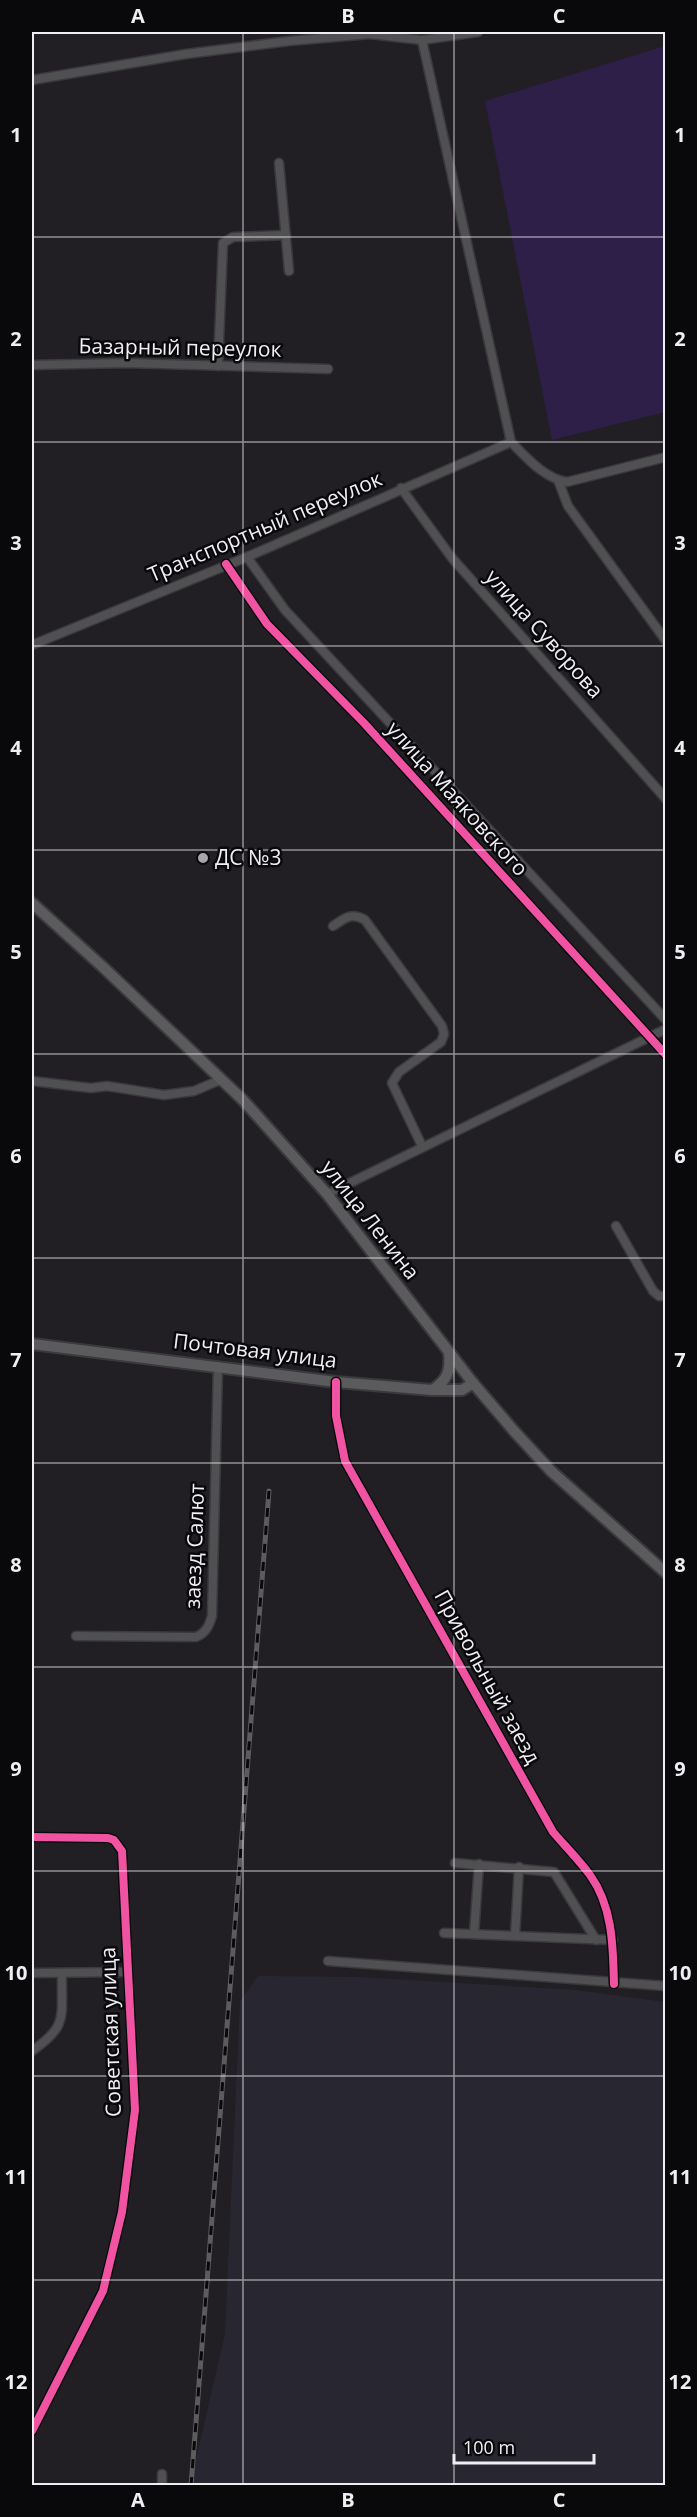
<svg xmlns="http://www.w3.org/2000/svg" width="697" height="2517" font-family="'Open Sans',sans-serif">
	<rect width="100%" height="100%" fill="#211f24"/>
	<path fill="#282631" d="M258,1976L359,1977L576,1990L665,2002V2485H190L225,2334L240,2001Z"/>
	<path fill="#2d1f47" d="M665,46V412L552,440L485,101Z"/>
	<g fill="none" stroke-linecap="round" stroke-linejoin="round">
		<defs>
			<g id="street">
				<path d="M422,40L511,442C527,458 544,478 567,482L666,457"/>
				<path d="M32,80L186,54L289,41L370,34L422,40L478,32"/>
				<path d="M279,163L289,271"/>
				<path d="M32,365L126,363L328,369"/>
				<path d="M218,366L223,243L233,237L286,235"/>
				<path d="M558,480L568,506L666,641"/>
				<path d="M401,488L452,558L666,799"/>
				<path d="M247,557L285,610L666,1020"/>
				<path d="M226,564L267,624L364,723L666,1055"/>
				<path d="M32,645L247,557L511,442"/>
				<path d="M333,926C345,918 352,912 365,920L442,1026L444,1034L441,1042L399,1072L392,1083L422,1146"/>
				<path d="M32,1081L91,1088L107,1086L164,1095L194,1091L220,1080"/>
				<path d="M327,1194L666,1029"/>
				<path d="M616,1226L653,1291L659,1296H666"/>
				<path d="M336,1382V1416L345,1461L553,1832C565,1846 579,1860 590,1875C613,1907 613,1947 614,1984"/>
				<path d="M76,1636L196,1637C206,1633 209,1626 212,1616L218,1366"/>
				<path d="M32,1837L108,1838L114,1840L122,1851L135,2110L122,2212L103,2291L32,2431"/>
				<path d="M455,1863L554,1872L596,1940"/>
				<path d="M444,1933L613,1940"/>
				<path d="M474,1934L479,1864"/>
				<path d="M515,1936L519,1867"/>
				<path d="M328,1961L666,1986"/>
				<path d="M32,1973L128,1972"/>
				<path d="M32,2051C69,2025 61,2017 62,1974"/>
				<path d="M162,2486V2474"/>
			</g>
			<g id="secondary">
				<path d="M32,903L104,968L243,1100L327,1194L473,1383L514,1431L551,1471L666,1573"/>
				<path d="M32,1344L336,1382L432,1390H462L473,1383"/>
				<path d="M432,1390C447,1381 451,1371 449,1353"/>
			</g>
		</defs>
		<use href="#street" stroke="#3a393c" stroke-width="11"/>
		<use href="#secondary" stroke="#3a393c" stroke-width="14"/>
		<use href="#street" stroke="#504f51" stroke-width="8"/>
		<use href="#secondary" stroke="#5b5a5c" stroke-width="10"/>
		<defs>
			<path id="rail" d="M191,2486L269,1491"/>
		</defs>
		<use href="#rail" stroke="#5c5b5d" stroke-width="5"/>
		<use href="#rail" stroke="#09080b" stroke-width="3" stroke-dasharray="9" stroke-linecap="butt"/>
		<defs>
			<g id="cycleway">
				<path d="M226,564L267,624L364,723L666,1055"/>
				<path d="M336,1382V1416L345,1461L553,1832C565,1846 579,1860 590,1875C613,1907 613,1947 614,1984"/>
				<path d="M32,1837L108,1838L114,1840L122,1851L135,2110L122,2212L103,2291L32,2431"/>
			</g>
		</defs>
		<use href="#cycleway" stroke="#09080b" stroke-width="11"/>
		<use href="#cycleway" stroke="#f153a3" stroke-width="8"/>
	</g>
	<path fill="none" stroke="#f0eef3" stroke-width="1.5" stroke-opacity="0.55" d="M243,32V2486M454,32V2486M32,237H666M32,442H666M32,646H666M32,850H666M32,1054H666M32,1258H666M32,1463H666M32,1667H666M32,1871H666M32,2076H666M32,2280H666"/>
	<circle fill="#a8a6ab" stroke="#09080b" stroke-width="2" cx="203" cy="858" r="6"/>
	<g text-anchor="middle" stroke-width="5" stroke-linejoin="round" paint-order="stroke">
		<g font-size="21" fill="#f0eef3" stroke="#09080b">
			<text transform="translate(180 348) rotate(1)" y="7">Базарный переулок</text>
			<text transform="translate(265 527) rotate(-23)" y="7">Транспортный переулок</text>
			<text transform="translate(544 634) rotate(48)" y="7">улица Суворова</text>
			<text transform="translate(457 799) rotate(48)" y="7">улица Маяковского</text>
			<text transform="translate(370 1220) rotate(52)" y="7">улица Ленина</text>
			<text transform="translate(255 1351) rotate(7)" y="7">Почтовая улица</text>
			<text transform="translate(195 1546) rotate(-88)" y="7">заезд Салют</text>
			<text transform="translate(487 1677) rotate(61)" y="7">Привольный заезд</text>
			<text transform="translate(111 2032) rotate(-92)" y="7">Советская улица</text>
		</g>
		<g font-size="21" fill="#f0eef3" stroke="#09080b" text-anchor="start">
			<text x="215" y="865">ДС №3</text>
		</g>
	</g>
	<rect width="697" height="2517" fill="none" stroke="#09080b" stroke-width="66"/>
	<path d="M454 2454v9h140v-9" fill="none" stroke="#f0eef3" stroke-width="3"/>
	<text x="463" y="2454" font-size="18" fill="#f0eef3" stroke="#09080b" stroke-width="4.5" paint-order="stroke">100 m</text>
	<rect x="33" y="33" width="631" height="2451" fill="none" stroke="#f0eef3" stroke-width="2"/>
	<g font-size="20" text-anchor="middle" font-weight="bold" fill="#f0eef3">
		<text x="138" y="23">A</text>
		<text x="348" y="23">B</text>
		<text x="559" y="23">C</text>
		<text x="16" y="142">1</text>
		<text x="680" y="142">1</text>
		<text x="16" y="346">2</text>
		<text x="680" y="346">2</text>
		<text x="16" y="550">3</text>
		<text x="680" y="550">3</text>
		<text x="16" y="755">4</text>
		<text x="680" y="755">4</text>
		<text x="16" y="959">5</text>
		<text x="680" y="959">5</text>
		<text x="16" y="1163">6</text>
		<text x="680" y="1163">6</text>
		<text x="16" y="1367">7</text>
		<text x="680" y="1367">7</text>
		<text x="16" y="1572">8</text>
		<text x="680" y="1572">8</text>
		<text x="16" y="1776">9</text>
		<text x="680" y="1776">9</text>
		<text x="16" y="1980">10</text>
		<text x="680" y="1980">10</text>
		<text x="16" y="2184">11</text>
		<text x="680" y="2184">11</text>
		<text x="16" y="2389">12</text>
		<text x="680" y="2389">12</text>
		<text x="138" y="2507">A</text>
		<text x="348" y="2507">B</text>
		<text x="559" y="2507">C</text>
	</g>
</svg>
